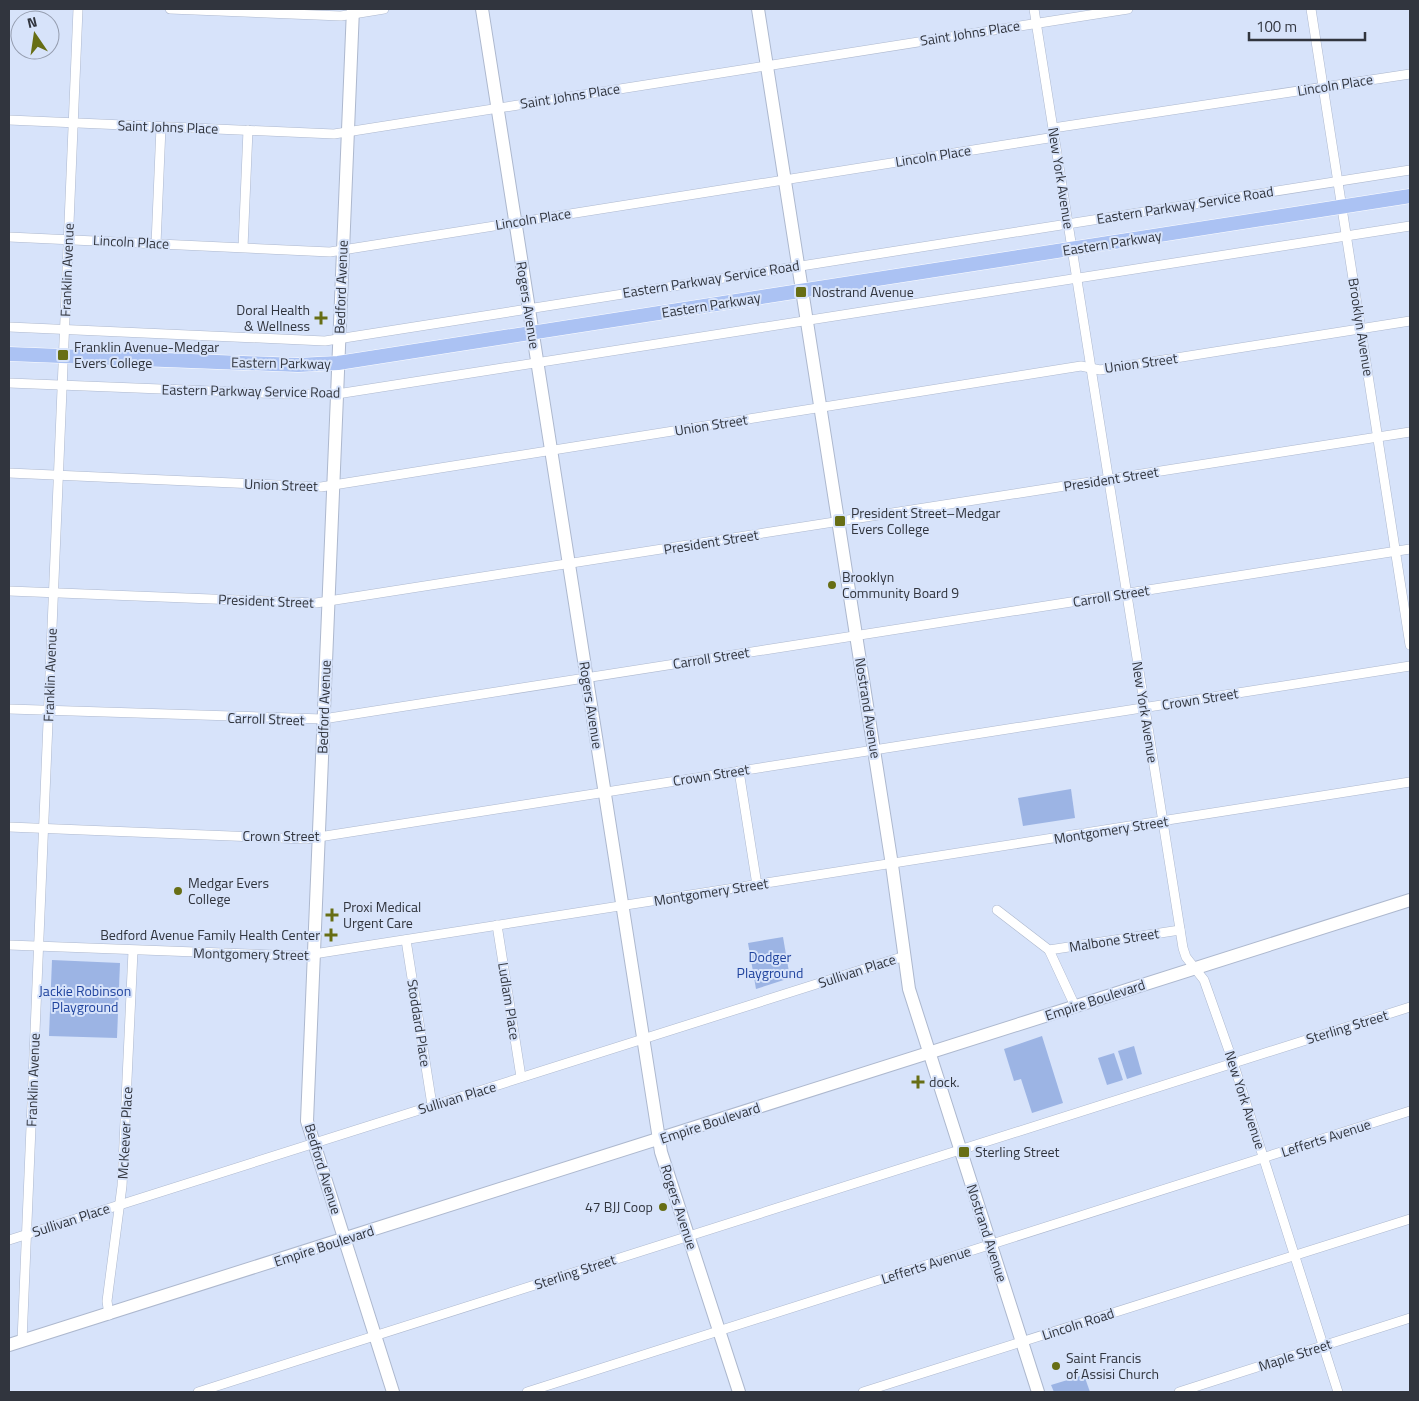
<svg xmlns="http://www.w3.org/2000/svg" width="1419" height="1401" font-family="'Titillium Web',sans-serif">
	<rect width="100%" height="100%" fill="#d7e3fa"/>
	<g fill="#9cb4e4">
		<path d="M1071,789L1075,818L1023,826L1018,798Z"/>
		<path d="M783,937L790,978L756,989L748,943Z"/>
		<path d="M52,960L120,963L117,1038L49,1036Z"/>
		<path d="M1042,1036L1063,1103L1032,1113L1021,1079L1014,1081L1004,1049Z"/>
		<path d="M1134,1046L1142,1074L1127,1079L1118,1051Z"/>
		<path d="M1114,1053L1123,1080L1107,1085L1098,1058Z"/>
		<path d="M1084,1375L1090,1392H1054L1051,1385Z"/>
	</g>
	<g fill="none" stroke-linecap="round" stroke-linejoin="round">
		<defs>
			<g id="street">
				<path d="M170,9L341,16L384,9"/>
				<path d="M1034,9L1183,948L1186,957L1204,980L1233,1062L1338,1392"/>
				<path d="M1311,9L1410,645"/>
				<path d="M9,120L334,134L1128,9"/>
				<path d="M1053,128L1410,74"/>
				<path d="M9,237L330,252L1055,137"/>
				<path d="M156,244L161,127"/>
				<path d="M243,247L248,130"/>
				<path d="M9,327L325,341L1410,170"/>
				<path d="M9,383L285,394H337L1410,226"/>
				<path d="M9,473L321,487L1081,366L1100,370L1410,321"/>
				<path d="M9,591L316,603L1410,432"/>
				<path d="M9,709L323,719L1410,549"/>
				<path d="M739,771L757,885"/>
				<path d="M9,827L306,839L1410,666"/>
				<path d="M997,910L1049,950L1075,1006"/>
				<path d="M497,925L521,1077"/>
				<path d="M406,940L432,1105"/>
				<path d="M9,945L301,956L1410,782"/>
				<path d="M1049,950L1180,930"/>
				<path d="M9,1240L905,956"/>
				<path d="M109,1315L107,1301L122,1186L133,951"/>
				<path d="M22,1341L78,9"/>
				<path d="M198,1392L1410,1007"/>
				<path d="M527,1392L1410,1111"/>
				<path d="M863,1392L1410,1219"/>
				<path d="M1179,1392L1410,1318"/>
			</g>
			<g id="secondary">
				<path d="M353,9L307,1121L393,1392"/>
				<path d="M482,9L661,1152L739,1392"/>
				<path d="M758,9L892,865L909,989L1038,1392"/>
				<path d="M9,1345L1410,900"/>
			</g>
			<path id="primary" d="M9,354L298,365L338,363L1410,196"/>
		</defs>
		<use href="#street" stroke="#adb8ce" stroke-width="10"/>
		<use href="#secondary" stroke="#adb8ce" stroke-width="14"/>
		<use href="#primary" stroke="#fff" stroke-width="15"/>
		<use href="#street" stroke="#fff" stroke-width="9"/>
		<use href="#secondary" stroke="#fff" stroke-width="12"/>
		<use href="#primary" stroke="#abc2f3" stroke-width="14"/>
	</g>
	<g fill="#676e15" stroke="#d7e3fa" stroke-width="2">
		<rect x="795" y="286" width="12" height="12" rx="2.5"/>
		<path d="M318.5 310.5h5v5h5v5h-5v5h-5v-5h-5v-5h5z"/>
		<rect x="57" y="349" width="12" height="12" rx="2.5"/>
		<rect x="834" y="515" width="12" height="12" rx="2.5"/>
		<circle cx="832" cy="585" r="5"/>
		<circle cx="178" cy="891" r="5"/>
		<path d="M329.5 907.5h5v5h5v5h-5v5h-5v-5h-5v-5h5z"/>
		<path d="M328.5 927.5h5v5h5v5h-5v5h-5v-5h-5v-5h5z"/>
		<path d="M915.5 1074.5h5v5h5v5h-5v5h-5v-5h-5v-5h5z"/>
		<rect x="958" y="1146" width="12" height="12" rx="2.5"/>
		<circle cx="663" cy="1207" r="5"/>
		<circle cx="1056" cy="1366" r="5"/>
	</g>
	<g text-anchor="middle" stroke-width="4" stroke-linejoin="round" paint-order="stroke">
		<g font-size="14" fill="#31353e" stroke="#d7e3fa">
			<text transform="translate(970 33) rotate(-9)" y="5">Saint Johns Place</text>
			<text transform="translate(1335 85) rotate(-9)" y="5">Lincoln Place</text>
			<text transform="translate(570 96) rotate(-9)" y="5">Saint Johns Place</text>
			<text transform="translate(168 127) rotate(2)" y="5">Saint Johns Place</text>
			<text transform="translate(933 156) rotate(-9)" y="5">Lincoln Place</text>
			<text transform="translate(1061 178) rotate(81)" y="5">New York Avenue</text>
			<text transform="translate(1185 205) rotate(-9)" y="5">Eastern Parkway Service Road</text>
			<text transform="translate(533 219) rotate(-9)" y="5">Lincoln Place</text>
			<text transform="translate(131 242) rotate(3)" y="5">Lincoln Place</text>
			<text transform="translate(1112 243) rotate(-9)" y="5">Eastern Parkway</text>
			<text transform="translate(67 270) rotate(-88)" y="5">Franklin Avenue</text>
			<text transform="translate(711 279) rotate(-9)" y="5">Eastern Parkway Service Road</text>
			<text transform="translate(341 287) rotate(-88)" y="5">Bedford Avenue</text>
			<text transform="translate(528 305) rotate(81)" y="5">Rogers Avenue</text>
			<text transform="translate(711 305) rotate(-9)" y="5">Eastern Parkway</text>
			<text transform="translate(1361 327) rotate(81)" y="5">Brooklyn Avenue</text>
			<text transform="translate(281 363) rotate(1)" y="5">Eastern Parkway</text>
			<text transform="translate(1141 363) rotate(-8)" y="5">Union Street</text>
			<text transform="translate(251 391) rotate(1)" y="5">Eastern Parkway Service Road</text>
			<text transform="translate(711 425) rotate(-9)" y="5">Union Street</text>
			<text transform="translate(1111 479) rotate(-9)" y="5">President Street</text>
			<text transform="translate(281 485) rotate(2)" y="5">Union Street</text>
			<text transform="translate(711 542) rotate(-9)" y="5">President Street</text>
			<text transform="translate(1111 596) rotate(-9)" y="5">Carroll Street</text>
			<text transform="translate(266 601) rotate(2)" y="5">President Street</text>
			<text transform="translate(711 658) rotate(-9)" y="5">Carroll Street</text>
			<text transform="translate(50 675) rotate(-88)" y="5">Franklin Avenue</text>
			<text transform="translate(1200 699) rotate(-9)" y="5">Crown Street</text>
			<text transform="translate(591 705) rotate(81)" y="5">Rogers Avenue</text>
			<text transform="translate(324 707) rotate(-88)" y="5">Bedford Avenue</text>
			<text transform="translate(868 708) rotate(81)" y="5">Nostrand Avenue</text>
			<text transform="translate(1145 712) rotate(81)" y="5">New York Avenue</text>
			<text transform="translate(266 719) rotate(2)" y="5">Carroll Street</text>
			<text transform="translate(711 775) rotate(-9)" y="5">Crown Street</text>
			<text transform="translate(1111 830) rotate(-9)" y="5">Montgomery Street</text>
			<text x="281" y="841">Crown Street</text>
			<text transform="translate(711 892) rotate(-9)" y="5">Montgomery Street</text>
			<text transform="translate(1114 940) rotate(-9)" y="5">Malbone Street</text>
			<text transform="translate(251 954) rotate(1)" y="5">Montgomery Street</text>
			<text transform="translate(857 971) rotate(-18)" y="5">Sullivan Place</text>
			<text transform="translate(1095 1000) rotate(-18)" y="5">Empire Boulevard</text>
			<text transform="translate(509 1001) rotate(81)" y="5">Ludlam Place</text>
			<text transform="translate(419 1023) rotate(81)" y="5">Stoddard Place</text>
			<text transform="translate(1347 1027) rotate(-17)" y="5">Sterling Street</text>
			<text transform="translate(33 1080) rotate(-88)" y="5">Franklin Avenue</text>
			<text transform="translate(457 1098) rotate(-17)" y="5">Sullivan Place</text>
			<text transform="translate(1245 1100) rotate(72)" y="5">New York Avenue</text>
			<text transform="translate(710 1123) rotate(-18)" y="5">Empire Boulevard</text>
			<text transform="translate(125 1133) rotate(-87)" y="5">McKeever Place</text>
			<text transform="translate(1326 1138) rotate(-18)" y="5">Lefferts Avenue</text>
			<text transform="translate(323 1169) rotate(73)" y="5">Bedford Avenue</text>
			<text transform="translate(679 1207) rotate(72)" y="5">Rogers Avenue</text>
			<text transform="translate(71 1220) rotate(-18)" y="5">Sullivan Place</text>
			<text transform="translate(987 1233) rotate(72)" y="5">Nostrand Avenue</text>
			<text transform="translate(324 1246) rotate(-18)" y="5">Empire Boulevard</text>
			<text transform="translate(926 1265) rotate(-18)" y="5">Lefferts Avenue</text>
			<text transform="translate(575 1272) rotate(-18)" y="5">Sterling Street</text>
			<text transform="translate(1078 1324) rotate(-18)" y="5">Lincoln Road</text>
			<text transform="translate(1295 1355) rotate(-18)" y="5">Maple Street</text>
		</g>
		<g font-size="14" fill="#31353e" stroke="#d7e3fa" text-anchor="start">
			<text x="812" y="297">Nostrand Avenue</text>
			<text x="310" y="315" text-anchor="end">Doral Health<tspan x="310" dy="16">&amp; Wellness</tspan></text>
			<text x="74" y="352">Franklin Avenue-Medgar<tspan x="74" dy="16">Evers College</tspan></text>
			<text x="851" y="518">President Street–Medgar<tspan x="851" dy="16">Evers College</tspan></text>
			<text x="842" y="582">Brooklyn<tspan x="842" dy="16">Community Board 9</tspan></text>
			<text x="188" y="888">Medgar Evers<tspan x="188" dy="16">College</tspan></text>
			<text x="343" y="912">Proxi Medical<tspan x="343" dy="16">Urgent Care</tspan></text>
			<text x="320" y="940" text-anchor="end">Bedford Avenue Family Health Center</text>
			<text x="929" y="1087">dock.</text>
			<text x="975" y="1157">Sterling Street</text>
			<text x="653" y="1212" text-anchor="end">47 BJJ Coop</text>
			<text x="1066" y="1363">Saint Francis<tspan x="1066" dy="16">of Assisi Church</tspan></text>
		</g>
		<g font-size="14" fill="#1f439e" stroke="#d7e3fa">
			<text x="770" y="962">Dodger<tspan x="770" dy="16">Playground</tspan></text>
			<text x="85" y="996">Jackie Robinson<tspan x="85" dy="16">Playground</tspan></text>
		</g>
	</g>
	<rect width="1419" height="1401" fill="none" stroke="#31353e" stroke-width="20"/>
	<g transform="translate(35 35) rotate(347)"><circle r="24" fill="#d7e3fa" stroke="#959daf"/>
	<path d="M0-4L9 19L0 12L-9 19Z" fill="#676e15"/>
	<text y="-8" font-size="14" font-weight="bold" text-anchor="middle" fill="#31353e">N</text>
	</g>
	<path d="M1249 32v8h116v-8" fill="none" stroke="#31353e" stroke-width="2.5"/>
	<text x="1256" y="32" font-size="15" fill="#31353e" stroke="#d7e3fa" stroke-width="4" paint-order="stroke">100 m</text>
</svg>
